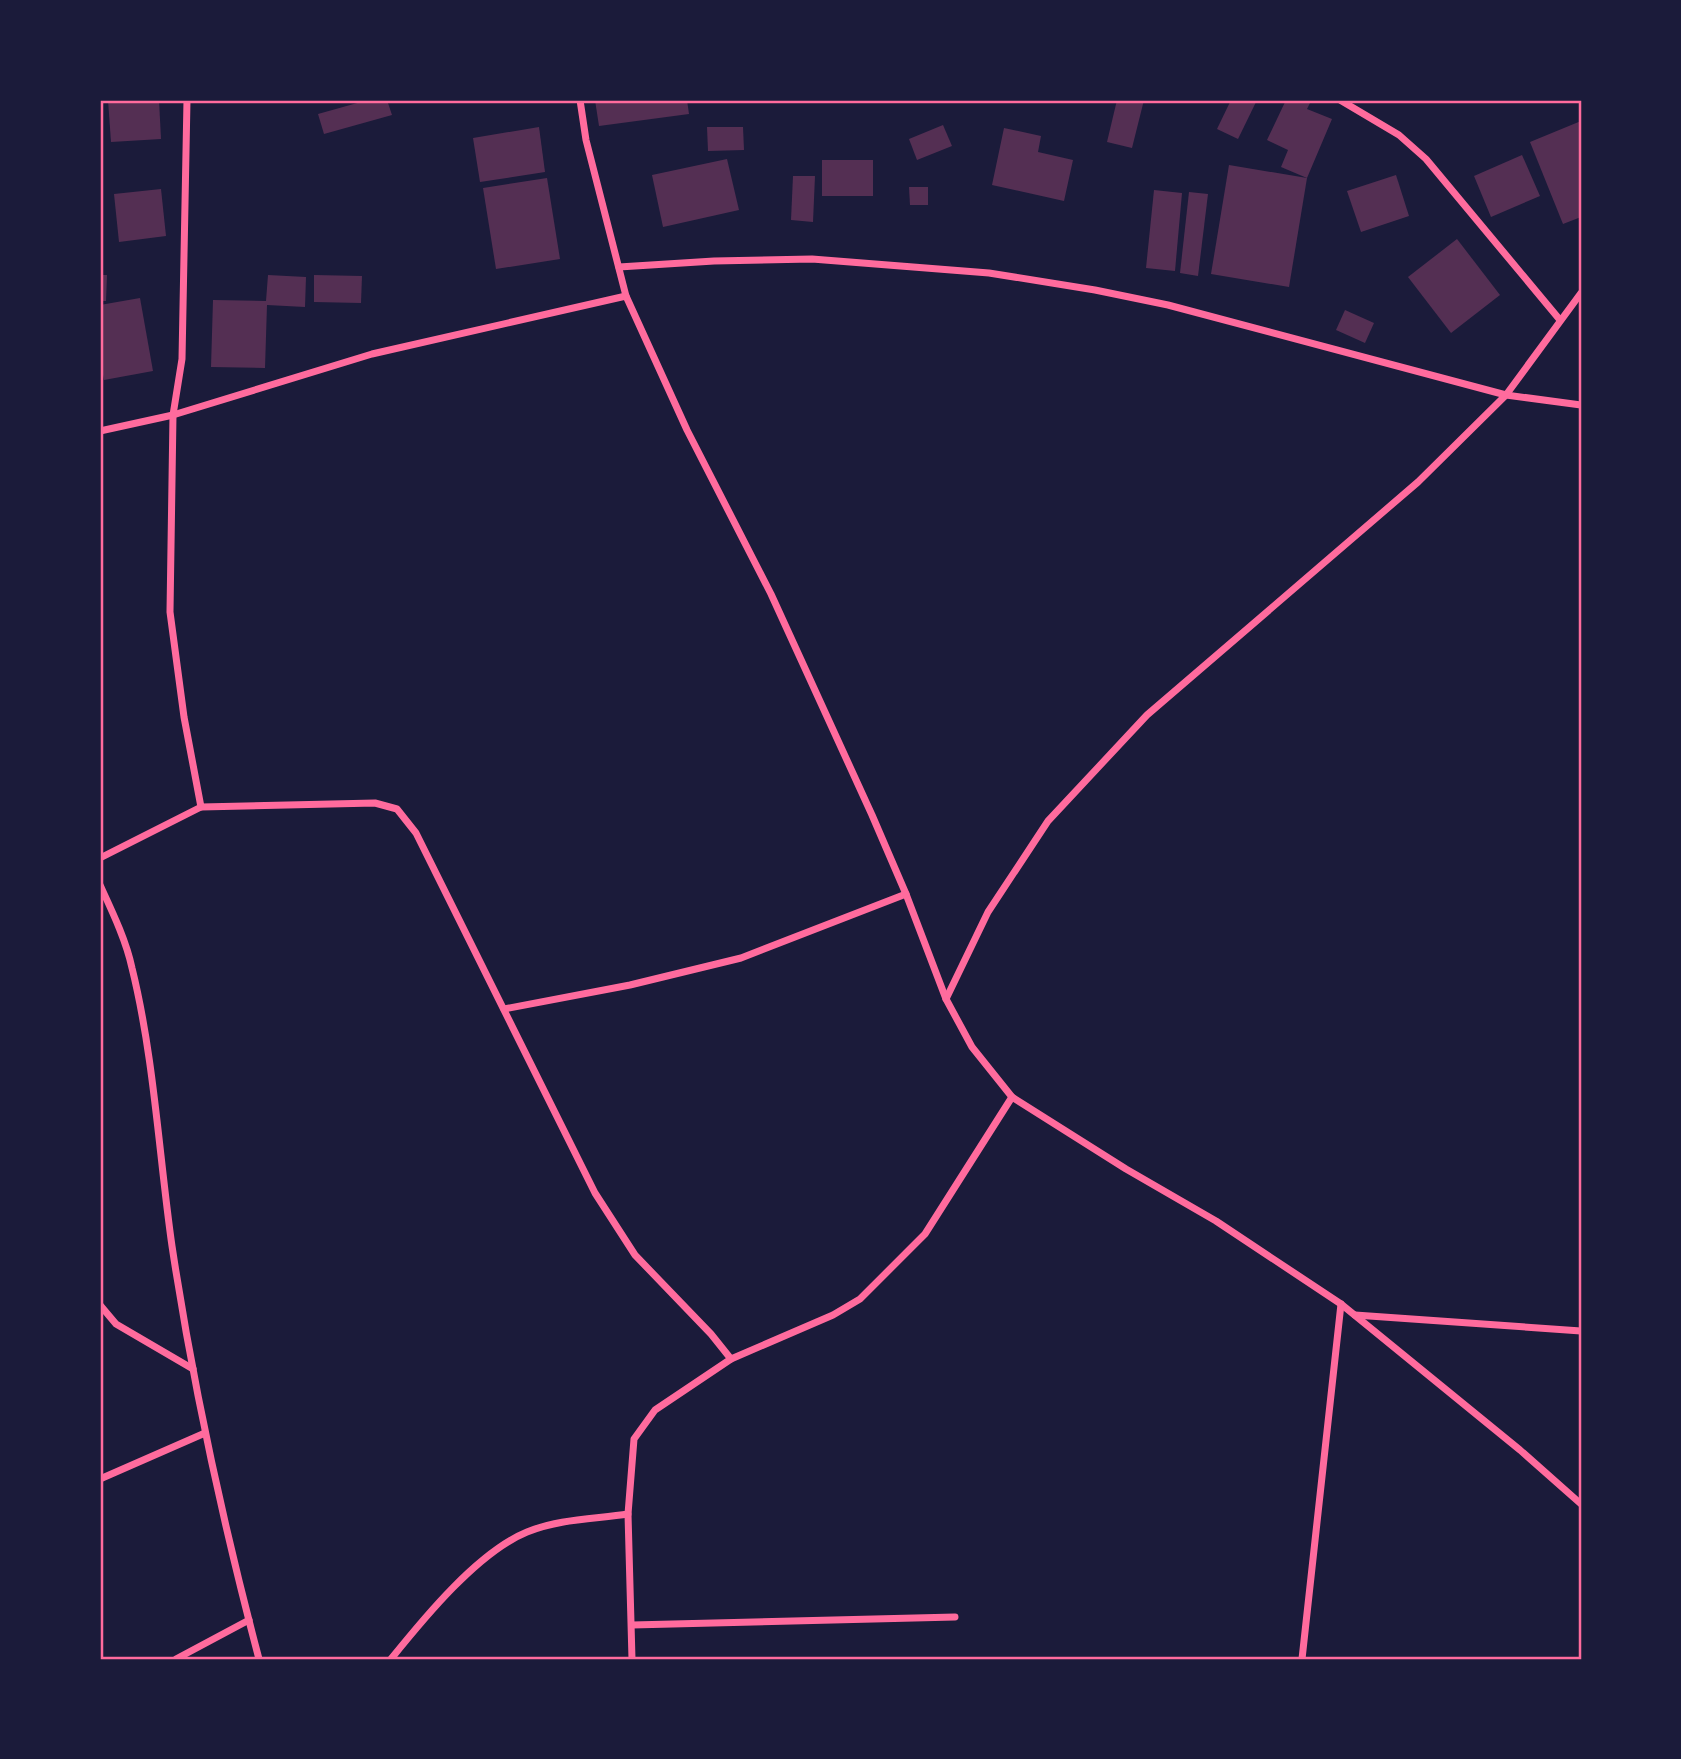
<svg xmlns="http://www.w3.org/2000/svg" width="1681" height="1759" font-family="'Archivo Narrow',sans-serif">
	<rect width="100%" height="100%" fill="#1b1b3a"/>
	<g fill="#542f53">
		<path d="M108,100H159L161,139L111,142Z"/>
		<path d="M368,100H387L392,115L324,134L318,114Z"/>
		<path d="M595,100H687L689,114L599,126Z"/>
		<path d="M1117,100H1144L1132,148L1107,142Z"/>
		<path d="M1231,100H1257L1238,139L1217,129Z"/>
		<path d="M1286,100H1308L1311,101L1307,109L1332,119L1307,178L1281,167L1288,150L1267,140Z"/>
		<path d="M1581,121V217L1563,224L1530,142Z"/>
		<path d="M943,125L952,146L917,160L909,139Z"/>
		<path d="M539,127L545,172L480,182L473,138Z"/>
		<path d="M707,127H743L744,150L708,151Z"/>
		<path d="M1004,128L1041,136L1038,152L1073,160L1064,201L992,185Z"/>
		<path d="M1522,155L1540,196L1491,217L1474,176Z"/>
		<path d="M727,159L739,210L663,227L652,175Z"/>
		<rect x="822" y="160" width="51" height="36"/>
		<path d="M1229,165L1307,178L1289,287L1211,274Z"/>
		<path d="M1396,175L1409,216L1361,232L1347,191Z"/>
		<path d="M793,176H815L813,222L791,220Z"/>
		<path d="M547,178L560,259L496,269L483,188Z"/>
		<path d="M909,187H928V205H910Z"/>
		<path d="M161,189L166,236L119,242L114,194Z"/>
		<path d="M1154,190L1182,193L1175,271L1146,268Z"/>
		<path d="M1189,192L1208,194L1198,276L1180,273Z"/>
		<path d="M1457,239L1500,295L1451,333L1408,277Z"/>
		<path d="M100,275H107L106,301H100Z"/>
		<path d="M268,275L306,277L305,307L267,305L265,368L211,367L213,300L266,301Z"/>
		<path d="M314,275L362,276L361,303L314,302Z"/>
		<path d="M140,298L153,371L104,380L100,358V305Z"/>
		<path d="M1345,310L1374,323L1365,343L1336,330Z"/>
	</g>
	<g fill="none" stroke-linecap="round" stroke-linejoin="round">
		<g stroke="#ff6b9d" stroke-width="7">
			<path d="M187,100L182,359L173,415L170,612L184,717L201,807"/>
			<path d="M580,100L586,140L626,296L687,430L771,594L872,815L906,894L946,999L972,1047L1012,1097L1126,1169L1216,1221L1341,1304L1520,1450L1581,1504"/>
			<path d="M1340,100L1399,135L1426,159L1560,320"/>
			<path d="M619,267L714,261L812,259L989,273L1095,290L1168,305L1506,395L1581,405"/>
			<path d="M100,431L173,415L372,354L626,296"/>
			<path d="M100,858L201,807L375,803L397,809L416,833L595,1193L635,1255L711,1334L731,1359"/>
			<path d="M100,885C112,911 126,940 132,968C154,1057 159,1155 172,1246C193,1385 223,1523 259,1659"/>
			<path d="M946,999L988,912L1048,821L1147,715L1418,482L1506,395L1581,293"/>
			<path d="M504,1009L630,985L741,958L906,894"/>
			<path d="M100,1305L116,1324L193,1369"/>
			<path d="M1355,1315L1581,1331"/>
			<path d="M100,1479L205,1433"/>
			<path d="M632,1625L955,1617"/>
			<path d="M176,1659L249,1620"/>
			<path d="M391,1659C424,1618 478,1552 527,1532C558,1519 595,1519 628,1514"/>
			<path d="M632,1659L628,1514L634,1439L655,1410L731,1359L833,1315L860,1299L925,1234L1012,1097"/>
			<path d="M1302,1659L1341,1304"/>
		</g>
	</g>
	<rect width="1681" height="1759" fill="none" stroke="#1b1b3a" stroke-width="203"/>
	<rect x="102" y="102" width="1478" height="1556" fill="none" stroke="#ff6b9d" stroke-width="2.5"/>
</svg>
